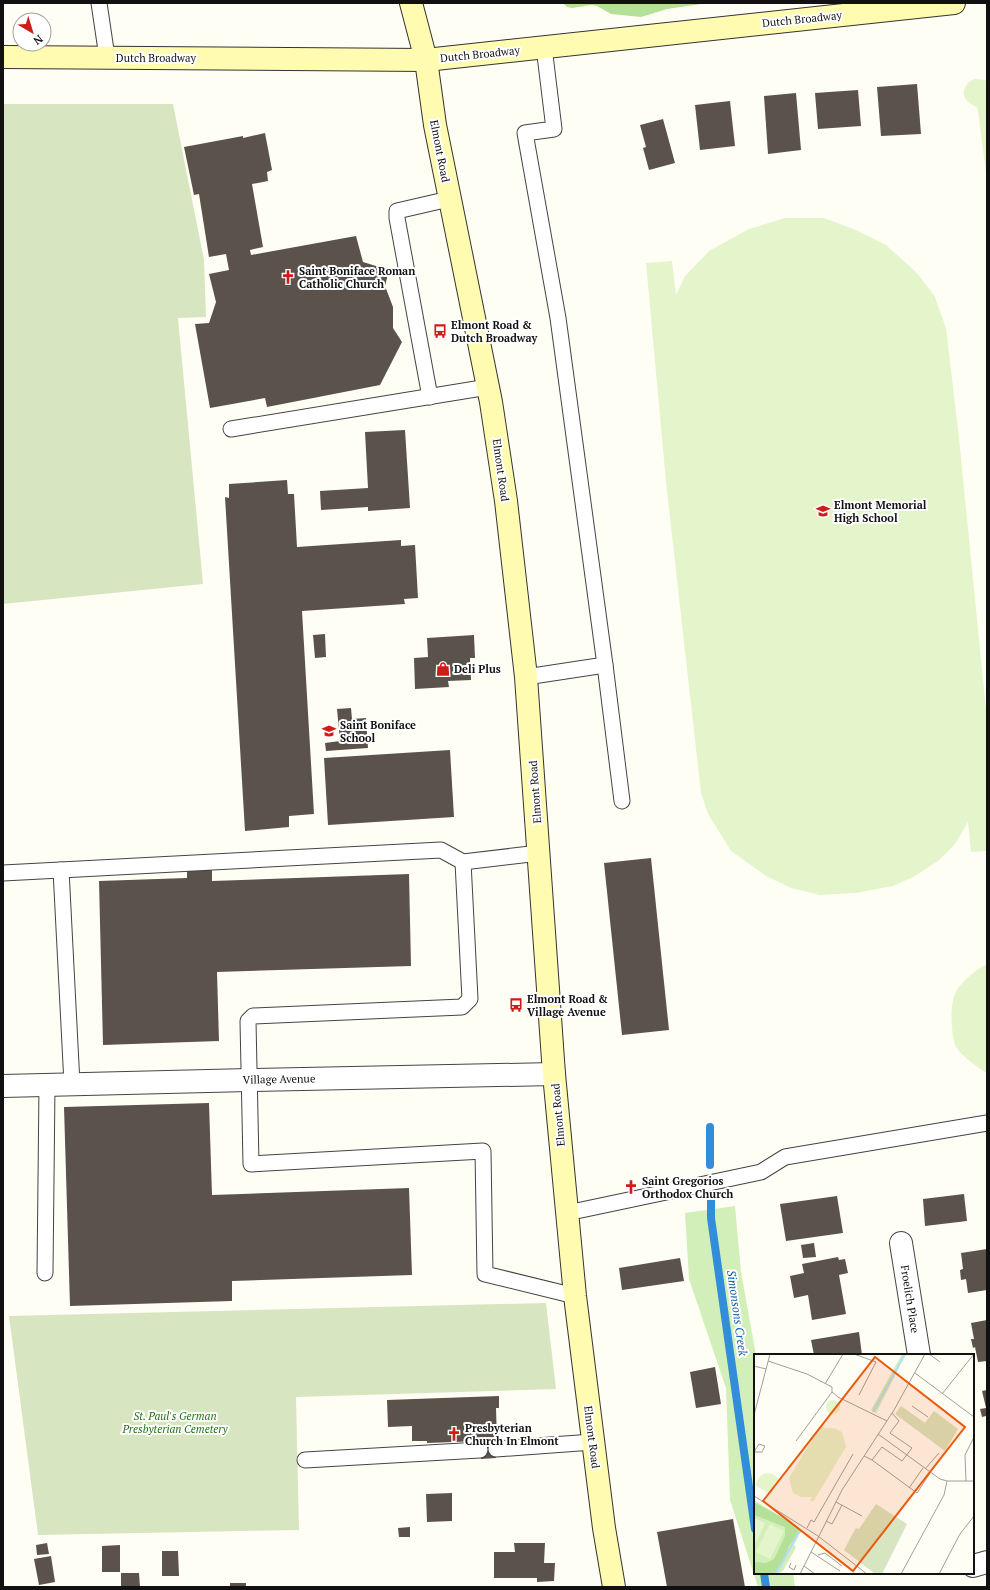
<svg xmlns="http://www.w3.org/2000/svg" width="990" height="1590" font-family="'PT Serif',serif">
	<rect width="100%" height="100%" fill="#fffef5"/>
	<path fill="#d2efb9" d="M735,1206L741,1272L756,1355L755,1573H793L795,1587H758L730,1500L726,1388L689,1279L685,1213Z"/>
	<path fill="#b4e197" d="M563,3H708L667,9L641,17L611,14L597,6L592,5L572,8L567,7Z"/>
	<g fill="#d8e5c1">
		<path d="M3,104H173L204,260L206,317L178,318L203,584L3,604Z"/>
		<path d="M546,1303L556,1389L296,1397L299,1530L38,1535L9,1316Z"/>
	</g>
	<g fill="#e4f5cc">
		<path d="M974,79L985,80L987,82V180L978,111L977,107C968,104 960,96 966,86C967,83 971,81 974,79Z"/>
		<path d="M785,218H824L856,230L886,245L916,272L934,295L946,328L959,438L987,720V851L971,852L968,822L955,844L938,861L915,876L893,886L856,893L820,895L791,888L766,876L731,851L708,814L701,793L666,482L646,263L672,261L676,295L685,276L709,251L749,229Z"/>
		<path d="M987,964V1073C979,1069 958,1053 955,1045C951,1031 949,1003 957,990C963,980 977,969 987,964Z"/>
	</g>
	<g fill="none" stroke-linecap="round" stroke-linejoin="round">
		<g stroke="#338eda" stroke-width="8">
			<path d="M710,1127V1165"/>
			<path d="M711,1195V1218L755,1529"/>
			<path d="M764,1573L766,1587"/>
		</g>
	</g>
	<g fill="#5b524c">
		<path d="M917,84L921,134L881,136L877,87Z"/>
		<path d="M858,90L861,126L818,129L815,93Z"/>
		<path d="M796,93L801,150L768,154L764,96Z"/>
		<path d="M730,101L735,146L700,150L695,105Z"/>
		<path d="M663,119L675,163L649,170L643,148L646,147L640,125Z"/>
		<path d="M265,133L272,170L267,172L268,181L252,184L263,247L250,250L251,255L356,236L363,262L389,270L385,286L393,307V328L402,342L380,385L267,407L265,398L210,408L195,324L209,323L216,302L209,274L229,270L226,254L209,257L199,194L194,195L184,147L243,136V138Z"/>
		<path d="M405,430L410,508L368,511V507L321,510L320,491L368,488L365,432Z"/>
		<path d="M287,480L288,494H294L297,547L401,540V546L415,545L418,598L404,599L405,604L302,611L314,814L289,816V827L245,831L225,497L229,498V484Z"/>
		<path d="M325,634L326,657L315,658L313,635Z"/>
		<path d="M474,635L475,658H470L471,680L448,681L449,687L415,689L414,658L428,657L427,638Z"/>
		<path d="M351,708L352,719L366,718L368,748L326,751L325,743L340,741L337,709Z"/>
		<path d="M450,750L454,817L328,825L324,758Z"/>
		<path d="M651,858L669,1030L622,1035L604,863Z"/>
		<path d="M212,864V881L409,874L411,966L217,972L219,1041L103,1045L99,881L187,878V865Z"/>
		<path d="M209,1103L212,1195L409,1188L412,1275L232,1281V1301L70,1306L64,1107Z"/>
		<path d="M964,1194L967,1221L925,1226L923,1199Z"/>
		<path d="M837,1196L843,1233L786,1241L780,1204Z"/>
		<path d="M814,1243L816,1257L803,1258L801,1245Z"/>
		<path d="M987,1249V1290L968,1293L966,1279L961,1280L960,1270L963,1269L961,1253Z"/>
		<path d="M838,1257L839,1260L845,1259L848,1273L839,1275L846,1314L812,1320L808,1295L794,1298L790,1276L804,1273L802,1264Z"/>
		<path d="M680,1258L684,1281L622,1290L619,1268Z"/>
		<path d="M987,1320V1361L978,1362L975,1347L973,1348L971,1339H974L971,1323Z"/>
		<path d="M859,1332L862,1355H814L811,1340Z"/>
		<path d="M715,1367L721,1404L696,1408L690,1372Z"/>
		<path d="M987,1390V1419H986V1416L982,1417L980,1409L986,1408L982,1391Z"/>
		<path d="M499,1396V1408H496L497,1441H495L496,1458L481,1459L480,1441L427,1443V1441H412V1426L388,1427L387,1400Z"/>
		<path d="M452,1493V1521L427,1522L426,1494Z"/>
		<path d="M733,1519L745,1587H667L657,1532Z"/>
		<path d="M410,1527V1537H399L398,1528Z"/>
		<path d="M47,1543L49,1554L37,1555L36,1545Z"/>
		<path d="M514,1543H545L544,1563H555L554,1581L537,1582V1578H494V1552H515Z"/>
		<path d="M120,1545V1572H102V1546Z"/>
		<path d="M162,1551H178L179,1576H162Z"/>
		<path d="M51,1556L55,1582L39,1585L34,1559Z"/>
		<path d="M121,1573H139L140,1587H121Z"/>
		<rect x="230" y="1583" width="16" height="4"/>
	</g>
	<g fill="none" stroke-linecap="round" stroke-linejoin="round">
		<defs>
			<g id="service">
				<path d="M99,3L107,57"/>
				<path d="M544,47L554,129L525,133L558,318L605,665L622,801"/>
				<path d="M430,397L397,218V211L449,199"/>
				<path d="M231,429L488,387"/>
				<path d="M526,677L605,665"/>
				<path d="M539,853L463,862L470,999L462,1007L253,1016L248,1021L251,1164L483,1151L485,1274L575,1296"/>
				<path d="M61,870L72,1084"/>
				<path d="M3,873L441,850L463,862"/>
				<path d="M567,1213L761,1172L785,1157L987,1123"/>
				<path d="M45,1273L47,1085"/>
				<path d="M496,1449L593,1442"/>
				<path d="M305,1460L480,1450"/>
			</g>
			<g id="minor">
				<path d="M3,1086L249,1080L554,1074"/>
				<path d="M901,1243L919,1355"/>
				<path d="M973,1566L987,1562"/>
			</g>
			<g id="secondary">
				<path d="M411,3L426,60L435,125L491,402L506,501L526,677L554,1074L575,1296L604,1528L614,1587"/>
				<path d="M3,57L426,60L954,3"/>
			</g>
		</defs>
		<use href="#service" stroke="#444" stroke-width="17"/>
		<use href="#minor" stroke="#444" stroke-width="24"/>
		<use href="#secondary" stroke="#333" stroke-width="24"/>
		<use href="#service" stroke="#fff" stroke-width="15"/>
		<use href="#minor" stroke="#fff" stroke-width="22"/>
		<use href="#secondary" stroke="#fffbb0" stroke-width="22"/>
	</g>
	<defs>
		<symbol id="church-bare" viewBox="-9 -9 18 18"><path d="M-1.2-6h2.4v3.5h3.3v2.4h-3.3V6h-2.4V-.1h-3.3v-2.4h3.3Z" fill="#d01b19" stroke="#fff" stroke-width="2.5" paint-order="stroke"/></symbol>
		<symbol id="bus-bare" viewBox="-9 -9 18 18"><path d="M-5-6H5V4H4V6H2V4H-2V6H-4V4H-5ZM-3.5-4V0h7V-4ZM-3.5 1.2v1.5H-2V1.2ZM2 1.2v1.5H3.5V1.2Z" fill="#d01b19" stroke="#fff" stroke-width="2.5" paint-order="stroke"/></symbol>
		<symbol id="school-bare" viewBox="-9 -9 18 18"><path d="M0-5L7-2L0 1L-7-2ZM-4 1L0 2.5L4 1V4Q0 6-4 4Z" fill="#d01b19" stroke="#fff" stroke-width="2.5" paint-order="stroke"/></symbol>
		<symbol id="shop-bare" viewBox="-9 -9 18 18"><path d="M-5-2.5h2.3a2.7 3.5 0 0 1 5.4 0H5L5.5 6h-11ZM-1.5-2.5h3a1.5 2.3 0 0 0-3 0Z" fill="#d01b19" stroke="#fff" stroke-width="2.5" paint-order="stroke"/></symbol>
	</defs>
	<g fill-rule="evenodd">
		<use href="#church-bare" x="278" y="267" width="20" height="20"/>
		<use href="#bus-bare" x="430" y="321" width="20" height="20"/>
		<use href="#school-bare" x="813" y="501" width="20" height="20"/>
		<use href="#shop-bare" x="433" y="659" width="20" height="20"/>
		<use href="#school-bare" x="319" y="721" width="20" height="20"/>
		<use href="#bus-bare" x="506" y="995" width="20" height="20"/>
		<use href="#church-bare" x="621" y="1177" width="20" height="20"/>
		<use href="#church-bare" x="444" y="1424" width="20" height="20"/>
	</g>
	<g text-anchor="middle" stroke-width="4" stroke-linejoin="round" paint-order="stroke">
		<g font-size="11" fill="#111" stroke="#fff">
			<text transform="translate(802 19) rotate(-6)" y="4">Dutch Broadway</text>
			<text transform="translate(480 54) rotate(-6)" y="4">Dutch Broadway</text>
			<text x="156" y="62">Dutch Broadway</text>
			<text transform="translate(440 151) rotate(79)" y="4">Elmont Road</text>
			<text transform="translate(501 470) rotate(82)" y="4">Elmont Road</text>
			<text transform="translate(535 792) rotate(-94)" y="4">Elmont Road</text>
			<text transform="translate(279 1079) rotate(-1)" y="4">Village Avenue</text>
			<text transform="translate(558 1115) rotate(-95)" y="4">Elmont Road</text>
			<text transform="translate(910 1299) rotate(81)" y="4">Froelich Place</text>
			<text transform="translate(592 1437) rotate(83)" y="4">Elmont Road</text>
		</g>
		<g font-size="11" font-weight="bold" fill="#111" stroke="#fff" text-anchor="start">
			<text x="299" y="275">Saint Boniface Roman<tspan x="299" dy="13">Catholic Church</tspan></text>
			<text x="451" y="329">Elmont Road &amp;<tspan x="451" dy="13">Dutch Broadway</tspan></text>
			<text x="834" y="509">Elmont Memorial<tspan x="834" dy="13">High School</tspan></text>
			<text x="454" y="673">Deli Plus</text>
			<text x="340" y="729">Saint Boniface<tspan x="340" dy="13">School</tspan></text>
			<text x="527" y="1003">Elmont Road &amp;<tspan x="527" dy="13">Village Avenue</tspan></text>
			<text x="642" y="1185">Saint Gregorios<tspan x="642" dy="13">Orthodox Church</tspan></text>
			<text x="465" y="1432">Presbyterian<tspan x="465" dy="13">Church In Elmont</tspan></text>
		</g>
		<g font-size="11" font-style="italic" fill="#267119" stroke="#fff">
			<text x="175" y="1420">St. Paul's German<tspan x="175" dy="13">Presbyterian Cemetery</tspan></text>
		</g>
		<g font-size="12" font-style="italic" fill="#0c5fb1" stroke="#fff">
			<text transform="translate(737 1313) rotate(82)" y="4">Simonsons Creek</text>
		</g>
	</g>
	<g transform="translate(754 1354)">
		<rect width="220" height="220" fill="#fffef5"/>
		<path d="M148,0H152L122,59L117,56ZM0,146L44,173L25,210L31,205L35,192L45,181L40,191L42,193L29,217L23,220H21L22,217L0,214Z" fill="#d2efb9"/>
		<path d="M0,148L31,165L48,177L35,192L31,205L26,210L21,220H0V208L12,209L20,205L31,182V173L0,161Z" fill="#b4e197"/>
		<path d="M147,52L171,69L180,57L204,75L191,97L141,60ZM122,150L153,170L128,220H121L90,196L99,179L102,174L105,175Z" fill="#d8e5c1"/>
		<path d="M72 53a7 7 0 1 1 14 0a7 7 0 1 1-14 0ZM68,69L70,74H80L88,78L92,93L59,148L56,146L58,143H47L39,139L35,124ZM11,119L19,120L25,125L17,141L1,131L5,123ZM0,164L11,169L3,187L0,186ZM16,170L30,177L16,205L2,198Z" fill="#e4f5cc"/>
		<path fill="none" stroke="#b4ddfc" stroke-width="2" d="M119,58L151,0M22,220L46,176"/>
		<path fill="none" stroke="#a09f9a" stroke-width="1" d="M100,0L122,8L105,41M175,0L186,8M14,7L53,20L78,33V38L84,43L133,67M0,12L12,15M161,19L220,63M71,30L89,0M188,40L220,0M158,52L174,63M0,61L16,0M124,80L186,125L193,127H220M42,87L78,38M0,98L5,90L11,92L8,98H0M110,102L118,106L128,93L148,107L158,94L136,79L145,67L138,59M118,106L163,139L176,119M171,115L185,99M212,127L211,101L220,83M155,134L169,114M0,142L64,182L113,220M82,148L108,162M72,167L78,170L88,151M53,174L57,166L60,168L99,100M57,198L86,217M64,201L71,199L88,212M37,209L35,213L40,216L42,211M50,212L61,220M46,220L88,136L140,56L171,0M147,220L190,141L193,127M185,220L206,180L220,162"/>
		<path fill="#e8590c" fill-opacity="0.15" stroke="#e8590c" stroke-width="2" d="M121,3L211,73L99,217L9,147Z"/>
		<rect width="220" height="220" fill="none" stroke="#111" stroke-width="2"/>
	</g>
	<rect width="990" height="1590" fill="none" stroke="#111111" stroke-width="8"/>
	<g transform="translate(32 32) rotate(142)"><circle r="19" fill="#ffffff" stroke="#a0a0a0"/>
	<path d="M0-3L7 15L0 10L-7 15Z" fill="#d01b19"/>
	<text y="-6" font-size="11" font-weight="bold" text-anchor="middle" fill="#111111">N</text>
	</g>
</svg>
